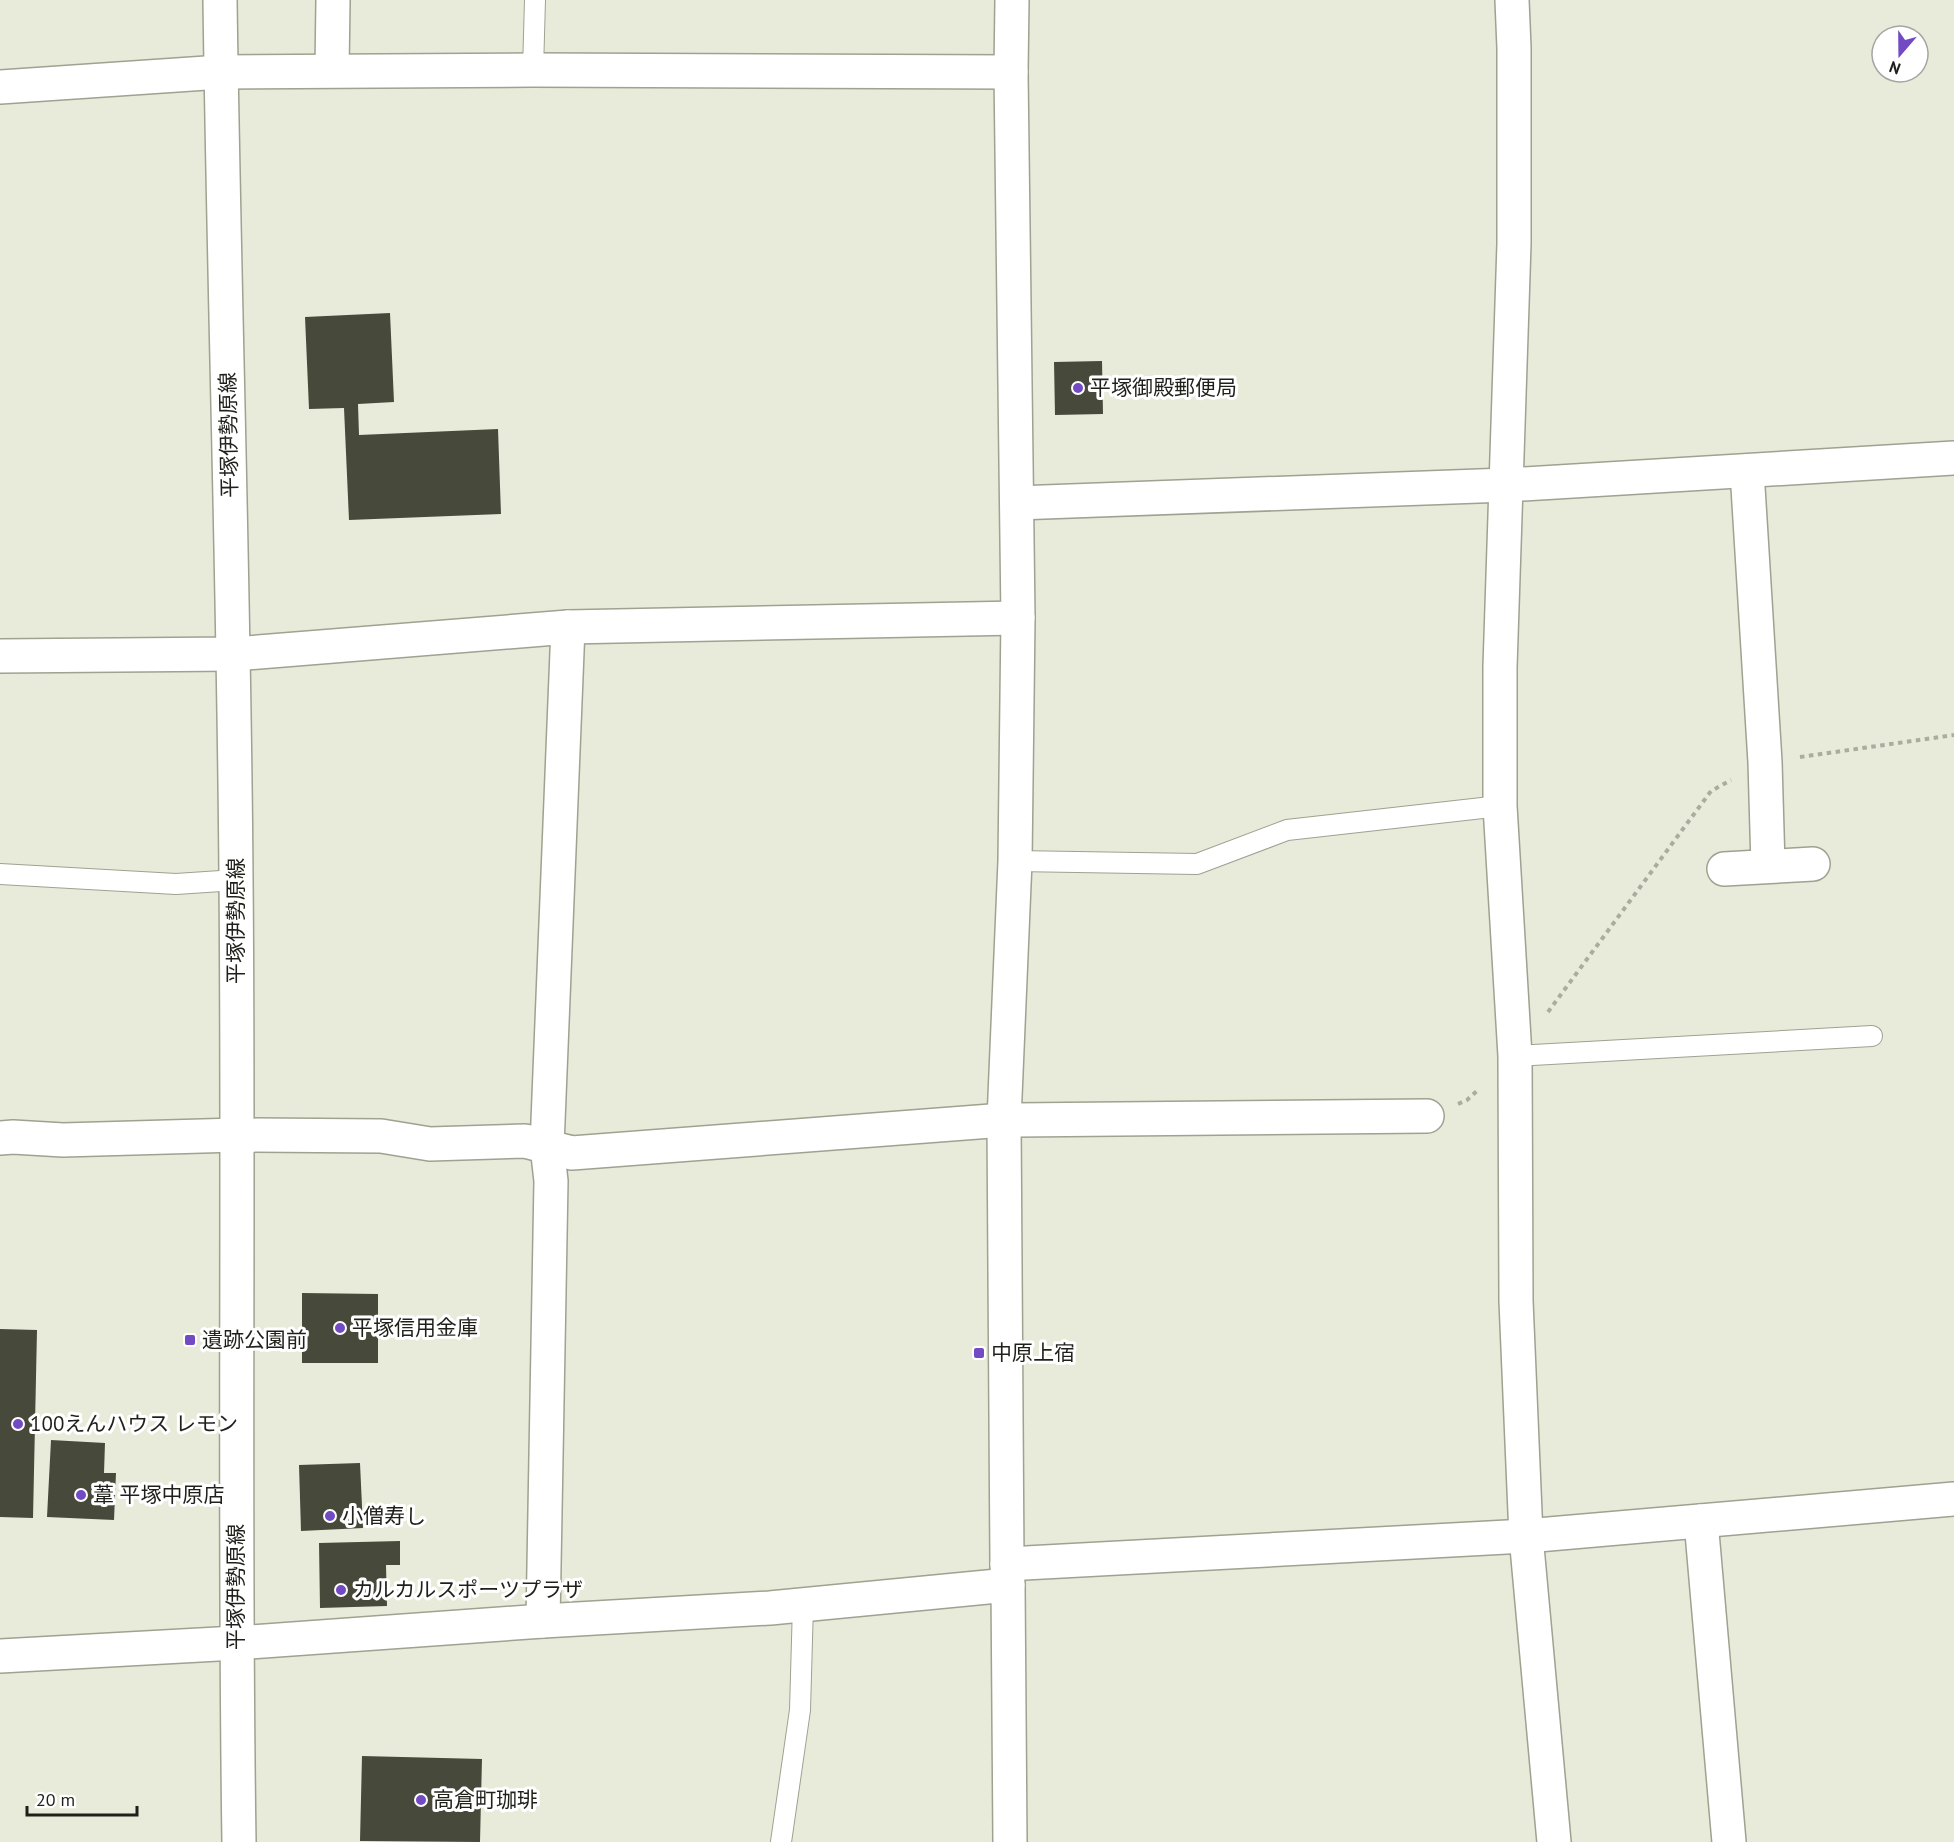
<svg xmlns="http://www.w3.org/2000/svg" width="1954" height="1842" font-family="'PT Sans','Noto Sans JP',sans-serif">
	<rect width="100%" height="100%" fill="#e8ebda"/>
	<g fill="#47493b">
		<path d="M390,313L394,402L358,404L359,435L498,429L501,514L349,520L344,408L309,409L305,317Z"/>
		<path d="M1102,361L1103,414L1055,415L1054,362Z"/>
		<path d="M302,1293L378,1294V1363H302Z"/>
		<path d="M0,1329L37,1330L33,1518L0,1517Z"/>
		<path d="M51,1440L105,1443L104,1473H116L114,1520L47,1517Z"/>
		<path d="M360,1463L363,1528L301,1531L299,1465Z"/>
		<path d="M400,1541V1565H386L387,1606L320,1608L319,1543Z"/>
		<path d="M362,1756L482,1759L480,1842L360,1841Z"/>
	</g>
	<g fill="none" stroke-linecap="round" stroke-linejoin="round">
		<defs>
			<g id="service">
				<path d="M533,70L535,0"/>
				<path d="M1015,861L1197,864L1287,830L1500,806"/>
				<path d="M0,874L176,884L236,880"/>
				<path d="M1515,1056L1872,1036"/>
				<path d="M781,1842L800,1710L803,1605"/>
			</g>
			<g id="minor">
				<path d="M1512,0L1514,48V244L1500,667V806L1515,1056L1516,1301L1526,1536L1554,1842"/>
				<path d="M332,70L333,0"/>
				<path d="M0,87L221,72L533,70L1011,72"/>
				<path d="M1747,471L1765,762L1768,866"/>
				<path d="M1017,503L1506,485L1954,458"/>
				<path d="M0,656L234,654L568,627L1018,618"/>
				<path d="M1724,869L1813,864"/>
				<path d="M0,1138L13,1137L63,1140L237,1135L381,1136L430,1144L525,1141L572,1153L1004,1120L1427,1116"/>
				<path d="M1701,1521L1729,1842"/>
				<path d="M1007,1564L1526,1536L1954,1499"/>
				<path d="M543,1621L551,1181L547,1146L568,627"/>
				<path d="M0,1656L236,1643L543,1621L770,1608L1008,1585"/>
			</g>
			<path id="tertiary" d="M1010,1842L1008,1585L1007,1564L1004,1120L1015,861L1018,618L1011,72L1012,0"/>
			<path id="primary" d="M220,0C224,293 234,586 236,879C239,1200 234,1521 239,1842"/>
		</defs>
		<use href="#service" stroke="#9fa191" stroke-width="22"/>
		<use href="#minor" stroke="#9fa191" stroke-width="36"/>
		<use href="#tertiary" stroke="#9fa191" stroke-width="36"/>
		<use href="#primary" stroke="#9fa191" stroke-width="36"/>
		<g stroke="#aaac9e" stroke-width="4" stroke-dasharray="4.5 4.5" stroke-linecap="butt">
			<path d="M1800,757L1954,735"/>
			<path d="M1548,1012L1711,791L1731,780"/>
			<path d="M1458,1104L1467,1100L1479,1089"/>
		</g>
		<use href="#service" stroke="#fff" stroke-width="20"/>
		<use href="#minor" stroke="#fff" stroke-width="33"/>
		<use href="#tertiary" stroke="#fff" stroke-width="33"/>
		<use href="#primary" stroke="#fff" stroke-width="33"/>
	</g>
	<g fill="#724ac3" stroke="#fff" stroke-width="2">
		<circle cx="1078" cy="388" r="6"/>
		<circle cx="340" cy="1328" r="6"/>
		<rect x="184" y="1334" width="12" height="12" rx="3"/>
		<rect x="973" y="1347" width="12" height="12" rx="3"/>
		<circle cx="18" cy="1424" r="6"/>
		<circle cx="81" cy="1495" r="6"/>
		<circle cx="330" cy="1516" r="6"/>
		<circle cx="341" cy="1590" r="6"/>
		<circle cx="421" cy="1800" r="6"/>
	</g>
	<g text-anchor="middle" stroke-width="6" stroke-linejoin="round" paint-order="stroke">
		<g font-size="21" fill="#1f201a" stroke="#fff" text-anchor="start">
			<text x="1090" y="395">平塚御殿郵便局</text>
			<text x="352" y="1335">平塚信用金庫</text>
			<text x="202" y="1347">遺跡公園前</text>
			<text x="991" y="1360">中原上宿</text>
			<text x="30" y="1431">100えんハウス レモン</text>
			<text x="93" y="1502">葦 平塚中原店</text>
			<text x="342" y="1523">小僧寿し</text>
			<text x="353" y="1597">カルカルスポーツプラザ</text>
			<text x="433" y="1807">高倉町珈琲</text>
		</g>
		<g font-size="21" fill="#1f201a" stroke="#fff">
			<text transform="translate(229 435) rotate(-91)" y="7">平塚伊勢原線</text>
			<text transform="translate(236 921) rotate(-90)" y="7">平塚伊勢原線</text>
			<text transform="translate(236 1587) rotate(-90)" y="7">平塚伊勢原線</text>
		</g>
	</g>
	<g transform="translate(1900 54) rotate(200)"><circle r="28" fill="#ffffff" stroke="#a5a6a3" stroke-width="1.5"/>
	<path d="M0-4.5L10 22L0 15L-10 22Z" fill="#724ac3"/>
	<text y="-9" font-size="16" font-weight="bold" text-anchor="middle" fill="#1f201a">N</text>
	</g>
	<path d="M27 1806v9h110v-9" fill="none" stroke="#1f201a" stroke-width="3"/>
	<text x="36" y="1806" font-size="18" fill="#1f201a" stroke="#ffffff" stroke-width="4.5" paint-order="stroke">20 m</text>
</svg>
